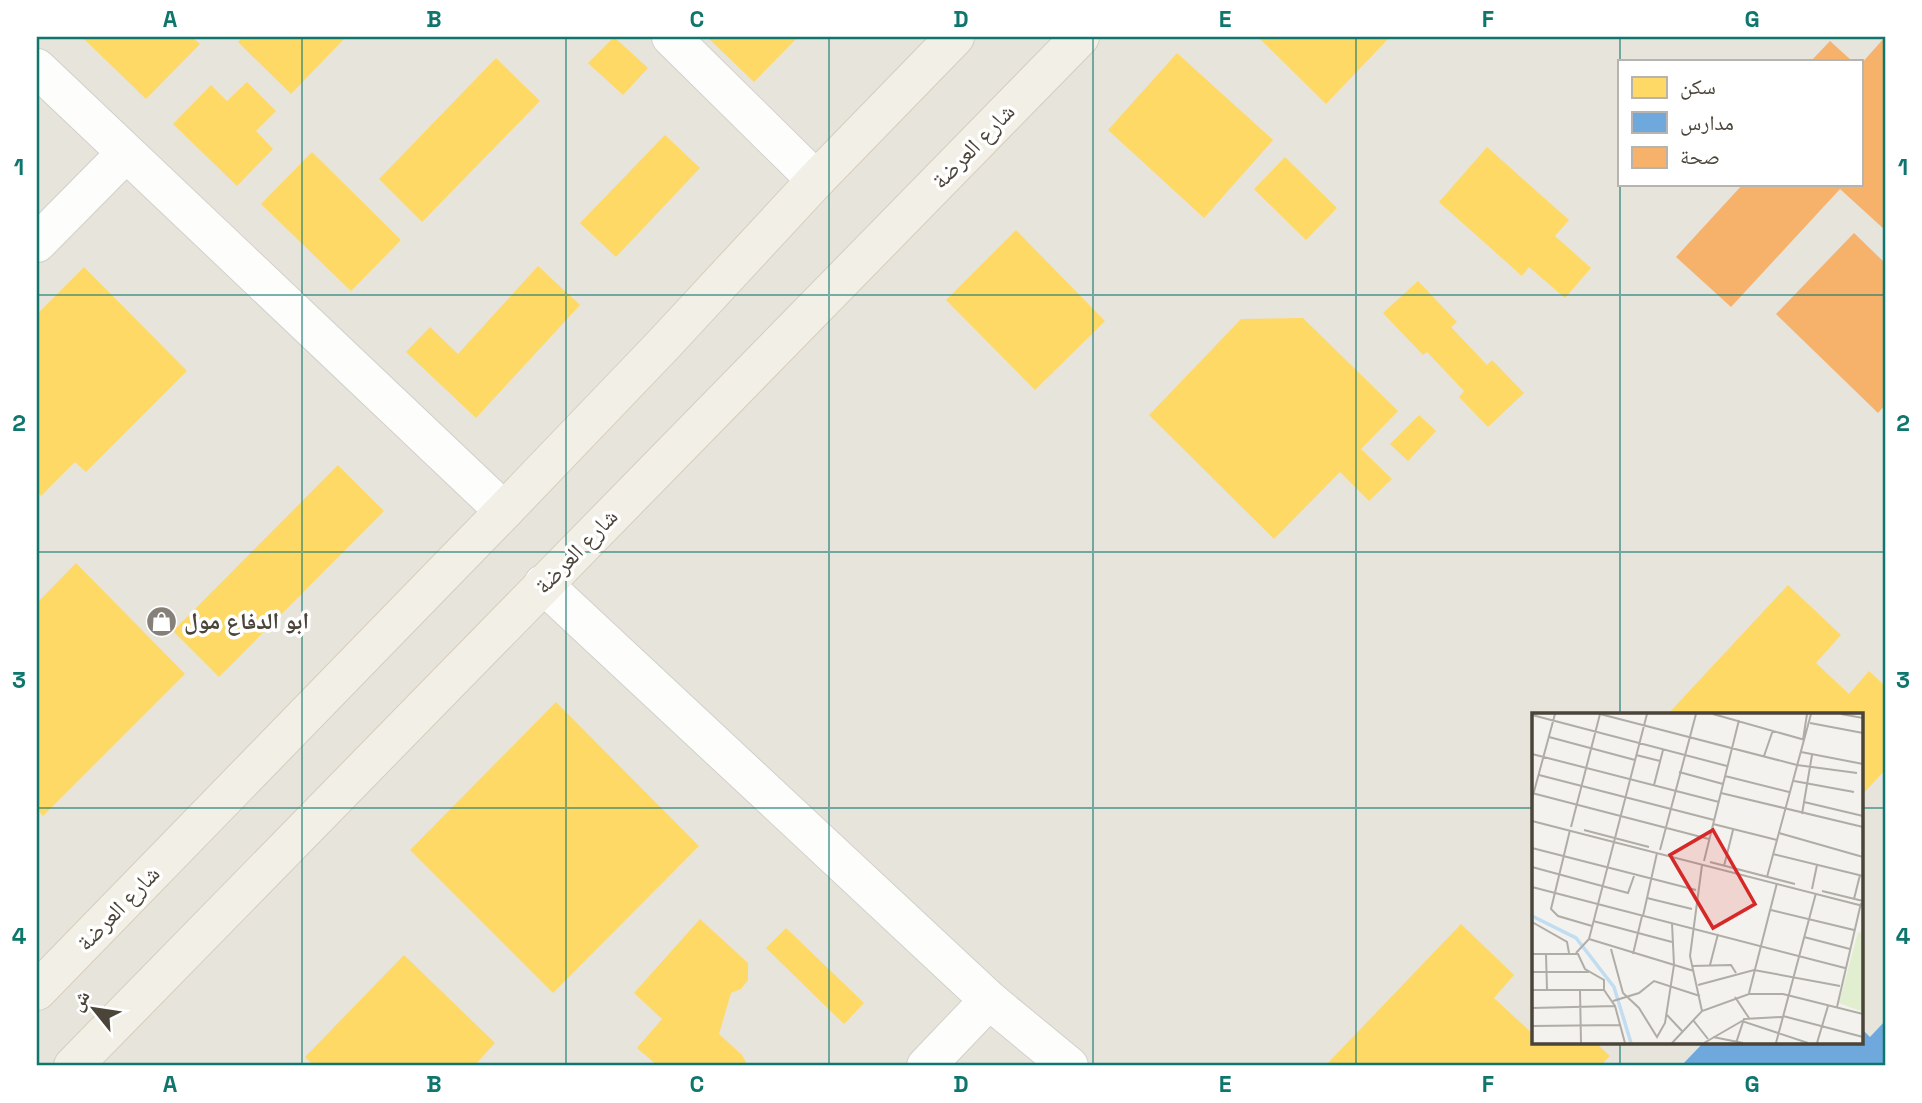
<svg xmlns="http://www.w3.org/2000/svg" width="1922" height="1103" font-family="'Space Grotesk','Noto Naskh Arabic',sans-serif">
	<rect width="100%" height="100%" fill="#f4f2ee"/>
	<path fill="#e7e4dc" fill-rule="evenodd" d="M37,37H1885V1066H37ZM1619,61H1861V184H1619ZM1534,715H1861V1042H1534Z"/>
	<g fill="#ffd966">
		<path d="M82,37H192L200,44L146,99Z"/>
		<path d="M243,37H346L291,94L238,42Z"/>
		<path d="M614,37L648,68L623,95L588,63Z"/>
		<path d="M707,37H798L754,82Z"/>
		<path d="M1258,37H1390L1326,104Z"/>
		<path d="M1177,53L1273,140L1204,218L1108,130Z"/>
		<path d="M496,58L540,101L422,222L379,179Z"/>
		<path d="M247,82L276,111L256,131L273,149L237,186L173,124L211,85L227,101Z"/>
		<path d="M665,135L700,168L616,257L580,223Z"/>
		<path d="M1487,147L1569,220L1555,236L1591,268L1565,298L1529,267L1522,276L1439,202Z"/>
		<path d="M312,152L401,240L351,291L261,204Z"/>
		<path d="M1285,157L1337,208L1306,240L1254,189Z"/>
		<path d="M1016,230L1105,321L1035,390L946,300Z"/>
		<path d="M538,266L580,305L476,418L406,352L430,327L458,354Z"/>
		<path d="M84,267L187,371L86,472L75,462L41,496L37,491V314Z"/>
		<path d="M1418,281L1457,322L1451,327L1487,365L1492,360L1524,393L1488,427L1459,397L1464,391L1427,352L1423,355L1383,313Z"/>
		<path d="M1303,318L1398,411L1361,449L1392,479L1369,501L1340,472L1274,539L1149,415L1241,319Z"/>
		<path d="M1419,415L1436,431L1408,461L1390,444Z"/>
		<path d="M338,465L384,511L219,677L173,631Z"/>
		<path d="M76,563L185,674L43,816L37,809V603Z"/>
		<path d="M1788,585L1841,635L1816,663L1849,694L1869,671L1885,686V770L1861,796V715H1667Z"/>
		<path d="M556,702L699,846L553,993L410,850Z"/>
		<path d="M700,919L748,963V980L741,989L731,993L719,1034L742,1055L748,1066H658L637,1048L662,1019L634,993Z"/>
		<path d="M1461,924L1514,975L1494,998L1534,1035V1042H1595L1610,1056L1600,1066H1325Z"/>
		<path d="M786,928L864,1003L844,1024L766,948Z"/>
		<path d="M404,955L495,1043L474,1066H314L305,1057Z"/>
	</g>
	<path fill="#6fa8dc" d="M1885,1021V1066H1681L1704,1042H1861V1028L1870,1037Z"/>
	<g fill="#f6b26b">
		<path d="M1885,37V230L1840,189L1731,307L1676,257L1743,184H1861V64Z"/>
		<path d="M1830,41L1852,61H1811Z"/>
		<path d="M1854,233L1885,263V405L1878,413L1776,314Z"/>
	</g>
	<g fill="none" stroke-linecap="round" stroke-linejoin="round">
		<defs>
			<g id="minor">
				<path d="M671,37L816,180"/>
				<path d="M37,68L504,511"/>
				<path d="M37,243L126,153"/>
				<path d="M543,584L989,1000L1069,1066"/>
				<path d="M926,1066L989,1000"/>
			</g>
			<g id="major">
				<path d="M37,991L504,511L664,344L816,180L955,37"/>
				<path d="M73,1066L1080,37"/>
			</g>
		</defs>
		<use href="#minor" stroke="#d2d0cb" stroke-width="40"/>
		<use href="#major" stroke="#d6cebb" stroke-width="40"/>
		<use href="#minor" stroke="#fdfdfc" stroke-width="38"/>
		<use href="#major" stroke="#f2efe6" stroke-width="38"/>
	</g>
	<path fill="none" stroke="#0f766e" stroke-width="2" stroke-opacity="0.55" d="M302,37V1066M566,37V1066M829,37V1066M1093,37V1066M1356,37V1066M1620,37V61M1620,184V715M37,295H1885M37,552H1885M37,808H1534M1861,808H1885M1620,1042V1066"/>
	<defs>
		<symbol id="shop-disc" viewBox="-11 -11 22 22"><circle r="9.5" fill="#868178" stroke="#fff"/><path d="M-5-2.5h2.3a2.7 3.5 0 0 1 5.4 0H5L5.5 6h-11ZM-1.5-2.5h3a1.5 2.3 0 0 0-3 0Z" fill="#fff"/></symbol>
	</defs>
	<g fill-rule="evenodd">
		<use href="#shop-disc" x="144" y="604" width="35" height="35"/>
	</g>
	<g text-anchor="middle" stroke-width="7" stroke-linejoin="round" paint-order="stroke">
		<g font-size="23" fill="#4b4439" stroke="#fff">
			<text transform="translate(973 146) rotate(-46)" y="8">شارع العرضة</text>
			<text transform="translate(576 551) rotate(-46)" y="8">شارع العرضة</text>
			<text transform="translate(118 908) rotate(-46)" y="8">شارع العرضة</text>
		</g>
		<g font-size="23" font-weight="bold" fill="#4b4439" stroke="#fff" text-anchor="start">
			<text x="184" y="629">ابو الدفاع مول</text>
		</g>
	</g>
	<g transform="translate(1532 713)">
		<rect width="331" height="331" fill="#f4f2ee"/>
		<path d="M326,219L331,220V299L307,290Z" fill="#e1eecf"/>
		<path fill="none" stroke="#c0ddf1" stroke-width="3.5" d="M0,203L44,225L82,274L99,330"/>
		<path fill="none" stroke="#b0aca6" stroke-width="2" d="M68,1L265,52L325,60M181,1L273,27M309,1L331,5M0,2L195,53M278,10L331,20M17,24L103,47M271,27L275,1M269,39L331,51M0,41L187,89M104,42L128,48M232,43L241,17M147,59L191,71M7,62L182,107M193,63L257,79M262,68L322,79M122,72L131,37M0,80L177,126M189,80L331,114M0,86L23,1M272,89L331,103M270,101L280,42M0,108L331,193M181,111L245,127M39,114L68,1M38,117L19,196L26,203L60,213M52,117L117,134M247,120L331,144M0,135L164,177M128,137L164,1M241,141L331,163M172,148L207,7M178,149L263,171M170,152L158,243L170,298M192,153L201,117M0,154L96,180L102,163M235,164L279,1M0,174L313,255M280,176L285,152M290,178L331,188M115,185L160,196M322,186L328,162M239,197L322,217M111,203L125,140M61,208L140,229M0,209L35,229L37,240M272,224L318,236M57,226L162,258M79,236L91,280L107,295L125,324L133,310L142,252L140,210M44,240L57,226L115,1M0,241H46L53,256L72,267V277M14,241L15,277M101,241L110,203M178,252L186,221M160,253L199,252L204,260M0,259H57M166,272L222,257L308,273M0,277H72L83,293L93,330M48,277L49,330M217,280L245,170M203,284L217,305M81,288L107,280L122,268L168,283M305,294L329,190M0,295L83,293M135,302L150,318M251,303L331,324M161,307L176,326M0,313L88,312M181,324L211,330M140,330L170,298L217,281H251L331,301M172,330L210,308L276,330M204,330L212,306L250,304M244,330L284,180M285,330L296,293"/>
		<path fill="#d62828" fill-opacity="0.15" stroke="#d62828" stroke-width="3.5" d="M181,117L223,191L181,215L138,142Z"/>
		<rect width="331" height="331" fill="none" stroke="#4b4439" stroke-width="3.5"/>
	</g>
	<rect width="1922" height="1103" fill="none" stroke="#ffffff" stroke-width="77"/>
	<rect x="1618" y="60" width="245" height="126" fill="#ffffff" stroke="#b7b4b0" stroke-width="2"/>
	<rect x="1632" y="77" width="35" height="21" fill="#ffd966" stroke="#b7b4b0" stroke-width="2"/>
	<text x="1680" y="94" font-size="21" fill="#4b4439">سكن</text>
	<rect x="1632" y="112" width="35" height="21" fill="#6fa8dc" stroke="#b7b4b0" stroke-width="2"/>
	<text x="1680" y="130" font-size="21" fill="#4b4439">مدارس</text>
	<rect x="1632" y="147" width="35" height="21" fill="#f6b26b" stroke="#b7b4b0" stroke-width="2"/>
	<text x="1680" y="164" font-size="21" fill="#4b4439">صحة</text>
	<g transform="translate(94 1009) rotate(300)" stroke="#ffffff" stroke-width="5" paint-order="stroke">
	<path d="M0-5L12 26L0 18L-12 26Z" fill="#4b4439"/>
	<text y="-10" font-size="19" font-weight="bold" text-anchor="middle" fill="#4b4439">ش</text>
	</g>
	<rect x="38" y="38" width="1846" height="1026" fill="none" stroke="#0f766e" stroke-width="2.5"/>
	<g font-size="23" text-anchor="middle" font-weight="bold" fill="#0f766e">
		<text x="170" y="27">A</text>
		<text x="434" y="27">B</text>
		<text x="697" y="27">C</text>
		<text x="961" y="27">D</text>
		<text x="1225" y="27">E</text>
		<text x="1488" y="27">F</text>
		<text x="1752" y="27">G</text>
		<text x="19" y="175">1</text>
		<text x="1903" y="175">1</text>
		<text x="19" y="431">2</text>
		<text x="1903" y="431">2</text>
		<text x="19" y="688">3</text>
		<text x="1903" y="688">3</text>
		<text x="19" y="944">4</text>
		<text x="1903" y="944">4</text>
		<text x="170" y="1092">A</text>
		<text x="434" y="1092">B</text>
		<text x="697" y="1092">C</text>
		<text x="961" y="1092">D</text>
		<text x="1225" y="1092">E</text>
		<text x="1488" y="1092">F</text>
		<text x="1752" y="1092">G</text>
	</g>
</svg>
